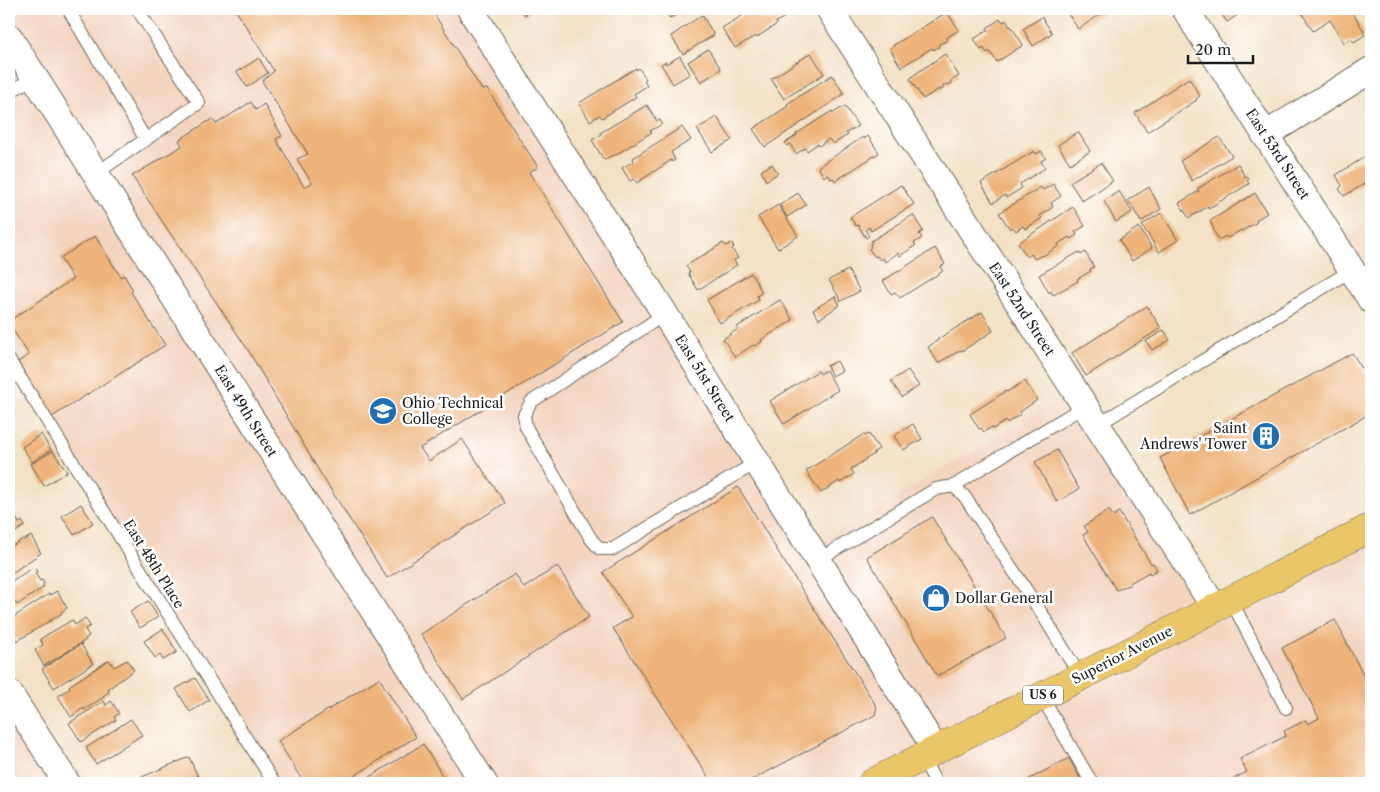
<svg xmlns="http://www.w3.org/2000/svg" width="1380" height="792" font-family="'Libre Caslon Text',serif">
	<rect width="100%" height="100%" fill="#fff"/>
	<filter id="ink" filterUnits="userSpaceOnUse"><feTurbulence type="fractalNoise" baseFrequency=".02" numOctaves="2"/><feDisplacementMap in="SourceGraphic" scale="10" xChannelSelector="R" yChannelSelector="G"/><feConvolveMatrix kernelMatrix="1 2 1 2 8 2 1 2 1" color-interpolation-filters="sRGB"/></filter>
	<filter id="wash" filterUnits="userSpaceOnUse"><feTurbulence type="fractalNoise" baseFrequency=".0096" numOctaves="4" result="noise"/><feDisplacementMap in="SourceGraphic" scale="20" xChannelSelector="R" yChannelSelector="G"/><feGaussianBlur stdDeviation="1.12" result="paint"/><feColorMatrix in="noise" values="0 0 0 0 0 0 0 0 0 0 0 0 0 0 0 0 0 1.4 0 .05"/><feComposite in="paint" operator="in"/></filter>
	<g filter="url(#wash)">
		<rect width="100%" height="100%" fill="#f2e1c4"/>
		<g fill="#f3d4bf">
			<path d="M9,9H470L811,548L1075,390L1215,608L1371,527V783H274L9,360Z"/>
			<path d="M1371,220V300L1334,242Z"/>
			<path d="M9,693L67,783H9Z"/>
		</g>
		<g id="blocks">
			<g fill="#eeb37a">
				<path d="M235,9H431L482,90L487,89L538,167L529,172L623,322L420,448L429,461L462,439L505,503L387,578L319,471L248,350L132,176L182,146L179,140L212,119L216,124L251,102L256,110L264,104L282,136L276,139L304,187L312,183L297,159L308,154L262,81L274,71Z"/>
				<path d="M521,9H535L525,15Z"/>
				<path d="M664,9H685L670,18Z"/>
				<path d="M753,9H789L792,13L776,22L777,24L756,38L755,36L735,48L722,28Z"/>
				<path d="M1065,9H1109L1078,29Z"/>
				<path d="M1218,9H1247L1227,22Z"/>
				<path d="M1306,9H1350L1364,31L1363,32L1365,35L1354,42L1351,39L1344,43L1330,20L1313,31L1301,12Z"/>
				<path d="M1363,9H1371V19L1367,13H1366Z"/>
				<path d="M947,12L959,30L946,38L947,40L938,45L939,47L933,50L932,48L901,67L890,49L894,46V45Z"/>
				<path d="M702,15L714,35L683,54L671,36Z"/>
				<path d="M1042,17L1052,33L1033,46L1023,29Z"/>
				<path d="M1000,19L1003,22L1006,20L1010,27L1011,26L1023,45L997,62L989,51L987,53L984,48L981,50L974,39L988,30L987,28Z"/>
				<path d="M708,49L721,69L701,82L688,62Z"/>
				<path d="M811,53L824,74L784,99L771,79Z"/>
				<path d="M945,54L959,76L951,81L952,83L948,85L947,84L943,86L944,88L940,91L939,89L923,99L910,79L914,75Z"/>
				<path d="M680,56L690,74L673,84L661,64L665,62L666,64Z"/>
				<path d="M259,58L268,73L247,87L237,72Z"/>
				<path d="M636,68V70L639,68L646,79L644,81L647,86L634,94L636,97L602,118L600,115L590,121L579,103Z"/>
				<path d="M832,75L844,94L765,147L753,129L788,106L787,104Z"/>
				<path d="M1189,78L1200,96L1196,99L1197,100L1147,132L1135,113Z"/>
				<path d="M647,105L657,121L660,120L662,124L650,131L652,132L614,156L613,155L604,160L592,140L601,135L600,133Z"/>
				<path d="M845,106L858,126L846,133L848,135L833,144L829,139L819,146L817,144L807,151L805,148L796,154L790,144L787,146L785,143L797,135L796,134L832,111L833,113Z"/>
				<path d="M717,117L732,140L712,152L697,129Z"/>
				<path d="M682,127L691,140L671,152L675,160L672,162L671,160L637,183L634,179L630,181L622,168L634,161L633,158Z"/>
				<path d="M1078,132L1090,151L1070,164L1058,145Z"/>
				<path d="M868,136L879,153L835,181L833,178L831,179L827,174L824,177L818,167L863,137L864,139Z"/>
				<path d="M1219,137L1232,156L1192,181L1180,161Z"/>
				<path d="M1034,151L1036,154L1041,151L1046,158L1041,161L1045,168L1020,184L1022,188L1006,198L1005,195L993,203L981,183Z"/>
				<path d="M1371,153V180L1344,196L1339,189L1342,186L1336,175Z"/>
				<path d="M1101,163L1113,181L1082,201L1070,182Z"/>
				<path d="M772,164L778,173L766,181L761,171Z"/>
				<path d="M1238,164L1245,177L1247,176L1249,179L1247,180L1249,184L1209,208L1208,206L1189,218L1179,203L1199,191L1197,189Z"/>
				<path d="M1053,184L1061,196L1051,203L1053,207L1040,216L1042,218L1025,229L1023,226L1016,231L1013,227L1010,229L999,213L1041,187L1043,190Z"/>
				<path d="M901,185L914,204L871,231L869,227L865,230L869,236L866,238L858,225L856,226L850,217Z"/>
				<path d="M1149,187L1161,209L1141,222L1128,200Z"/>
				<path d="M1119,191L1132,212L1116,222L1104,201Z"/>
				<path d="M798,193L806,205L787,217L780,205Z"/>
				<path d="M1255,193L1267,213L1256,220L1257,222L1242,231L1241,230L1228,238L1226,236L1219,240L1213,230L1214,229L1210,221Z"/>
				<path d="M778,205L798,236L778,249L758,217Z"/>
				<path d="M1073,207L1085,226L1075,232L1077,235L1070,239L1069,237L1058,244L1059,246L1043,256L1042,255L1035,259L1031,254L1027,257L1018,243Z"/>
				<path d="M1161,213L1178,240L1159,252L1142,225Z"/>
				<path d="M913,215L923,231L919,234L922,238L914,243L916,245L900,256L898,253L885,262L883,258L880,260L877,256L875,257L869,249L871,247L870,244L872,243L871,241Z"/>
				<path d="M1139,227L1152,248L1132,261L1119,240Z"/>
				<path d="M95,236L121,277L124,275L133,290L131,292L165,345L52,417L18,362L29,355L9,324V321L73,279L60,258Z"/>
				<path d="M723,243L726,246L731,243L734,247L732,249L738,258L734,260L737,265L698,290L688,273L690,272L686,266Z"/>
				<path d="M935,248L945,264L940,267L943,271L900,298L895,292L891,294L883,281Z"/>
				<path d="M1079,252L1081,255L1085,252L1094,267L1090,269L1091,271L1077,279L1078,281L1053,295L1051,291L1049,293L1039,275Z"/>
				<path d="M848,270L860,291L841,301L829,280Z"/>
				<path d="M751,273L762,292L757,296L759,300L720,323L707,300Z"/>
				<path d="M835,296L840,305L819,319L813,310Z"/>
				<path d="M780,300L793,320L761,340L762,342L754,346L753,345L735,357L723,339L738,329L737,327Z"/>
				<path d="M1147,306L1161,328L1086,376L1072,353Z"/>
				<path d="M982,312L993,331L962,351L961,350L938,363L928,347L938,340V339Z"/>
				<path d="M1164,330L1170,340L1152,350L1146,341Z"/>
				<path d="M1352,353L1371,382V413L1190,515L1160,458Z"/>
				<path d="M837,361L842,371L832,376L827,366Z"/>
				<path d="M826,370L838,390L784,424L770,401L818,371L820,374Z"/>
				<path d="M908,370L919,386L902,397L891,381Z"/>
				<path d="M1025,381L1037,400L1020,412L1021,414L1007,423L1006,421L993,429L992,427L984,432L981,428L979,429L970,414L1006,391L1007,392Z"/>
				<path d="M913,424L922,439L903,450L894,436Z"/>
				<path d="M41,434L51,450L32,462L22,447Z"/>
				<path d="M864,434L865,436L869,434L879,449L874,452V454L851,469L854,474L840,483L839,481L821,493L806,471Z"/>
				<path d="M1057,450L1079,489L1057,502L1035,462Z"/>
				<path d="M53,451L67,472L44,486L31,464Z"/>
				<path d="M738,487L790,571L877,707L875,715L746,783H712L613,628L632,617L603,572Z"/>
				<path d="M81,504L93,523L74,535L62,516Z"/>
				<path d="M1109,510L1113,516L1119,512L1151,564L1153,563L1157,570L1150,574L1149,572L1130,583L1131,584L1116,590L1083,535L1088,532L1084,526Z"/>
				<path d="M12,511L19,523L22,521L25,526L9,536V513Z"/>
				<path d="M932,517L1006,638L937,676L867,557Z"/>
				<path d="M31,536L41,553L9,575V548L23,539L24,540Z"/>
				<path d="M557,566L589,617L463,699L421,634L515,574L524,588Z"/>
				<path d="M32,568L33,569L35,568L37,572L35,573L40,581L42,580L44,583L43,585L44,587L17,605L15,602L9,606V583Z"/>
				<path d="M57,591L67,608L61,612V614L17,641L9,628V620L49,594L50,595Z"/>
				<path d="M148,601L158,617L140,628L130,612Z"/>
				<path d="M85,618L90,626L85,629L89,636L85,639L86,640L44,666L35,650L43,645L40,639L72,620L75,625Z"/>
				<path d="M1335,620L1371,690V783H1225L1247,772L1240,759L1286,736L1284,731L1306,720L1308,724L1319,718L1282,648Z"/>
				<path d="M163,629L177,652L163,660L160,655L155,658L144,641Z"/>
				<path d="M81,644L93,664L54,688L42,669Z"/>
				<path d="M109,660L114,667L127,660L134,670L108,689L109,692L103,696L104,697L84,710L83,708L71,717L58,696L70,688L69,686Z"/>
				<path d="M195,678L209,700L190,712L176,689Z"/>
				<path d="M379,678L416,737L343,783H304L278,741Z"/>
				<path d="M104,701L106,705L111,701L119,713L114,717L116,720L81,742L69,723Z"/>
				<path d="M131,719L142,735L96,764L86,748Z"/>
				<path d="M423,744L447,783H360Z"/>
				<path d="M189,757L201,783H128Z"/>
				<path d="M1069,758L1083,783H1022Z"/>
			</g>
		</g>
	</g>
	<g filter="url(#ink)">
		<use href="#blocks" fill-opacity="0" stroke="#676157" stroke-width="1"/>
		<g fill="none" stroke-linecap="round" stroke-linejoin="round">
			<defs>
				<g id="lane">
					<path d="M68,9L146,140"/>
					<path d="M9,92L34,78"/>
					<path d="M95,174L199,103L137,9"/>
					<path d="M665,314L531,402L524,415L526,427L591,539L600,549H613L757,462"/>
					<path d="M9,360L274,783"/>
					<path d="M1097,425L1352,270"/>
					<path d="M954,486L980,469L1085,406"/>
					<path d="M818,560L936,489L954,486L965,497L1044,617L1080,676"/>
					<path d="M1231,600L1286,708"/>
					<path d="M1041,696L1092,783"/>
					<path d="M922,757L936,783"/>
				</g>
				<g id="street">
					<path d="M470,9L665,314L936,750"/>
					<path d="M829,9L1215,608"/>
					<path d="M1185,9L1371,300"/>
					<path d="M9,37L311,513L484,783"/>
					<path d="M1265,135L1371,70"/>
					<path d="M9,693L67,783"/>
				</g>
				<path id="primary" d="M872,783C1038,697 1206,615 1371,527"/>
			</defs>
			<use href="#lane" stroke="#676157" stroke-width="14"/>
			<use href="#street" stroke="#676157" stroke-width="28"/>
			<use href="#primary" stroke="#676157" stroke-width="29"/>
			<use href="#lane" stroke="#fff" stroke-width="12"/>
			<use href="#street" stroke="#fff" stroke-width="26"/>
			<use href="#primary" stroke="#eac669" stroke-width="28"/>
		</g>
	</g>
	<defs>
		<symbol id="university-disc" viewBox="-11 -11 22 22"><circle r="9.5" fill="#1f6fb2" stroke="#fff"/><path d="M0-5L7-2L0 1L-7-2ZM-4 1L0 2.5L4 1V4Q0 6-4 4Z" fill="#fff"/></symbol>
		<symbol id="building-disc" viewBox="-11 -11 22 22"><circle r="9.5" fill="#1f6fb2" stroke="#fff"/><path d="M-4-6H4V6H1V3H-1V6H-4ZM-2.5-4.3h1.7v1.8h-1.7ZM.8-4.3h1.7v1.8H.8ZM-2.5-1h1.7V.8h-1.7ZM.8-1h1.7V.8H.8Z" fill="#fff"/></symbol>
		<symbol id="shop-disc" viewBox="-11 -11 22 22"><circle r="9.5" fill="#1f6fb2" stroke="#fff"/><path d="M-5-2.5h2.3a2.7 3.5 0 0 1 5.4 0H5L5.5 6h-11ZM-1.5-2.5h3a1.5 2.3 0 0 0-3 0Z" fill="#fff"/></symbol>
	</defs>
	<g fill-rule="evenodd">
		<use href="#university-disc" x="367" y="395" width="32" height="32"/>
		<use href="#building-disc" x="1250" y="420" width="32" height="32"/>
		<use href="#shop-disc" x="920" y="582" width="32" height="32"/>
	</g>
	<g text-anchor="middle" stroke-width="5" stroke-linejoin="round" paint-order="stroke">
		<rect fill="#fff" stroke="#606060" stroke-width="1" x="1023" y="685.5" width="40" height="19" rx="4"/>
		<g font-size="12" font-weight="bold" fill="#1c1c1c">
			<text x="1043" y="699">US 6</text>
		</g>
		<g font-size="14" fill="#1c1c1c" stroke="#fff">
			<text transform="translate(1278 154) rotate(57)" y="5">East 53rd Street</text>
			<text transform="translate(1022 309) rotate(57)" y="5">East 52nd Street</text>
			<text transform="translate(705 378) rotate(58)" y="5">East 51st Street</text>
			<text transform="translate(246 411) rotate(58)" y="5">East 49th Street</text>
			<text transform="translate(154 564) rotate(58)" y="5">East 48th Place</text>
			<text transform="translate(1122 655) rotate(-27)" y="5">Superior Avenue</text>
		</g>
		<g font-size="14" fill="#1c1c1c" stroke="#fff" text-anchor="start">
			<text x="402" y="408">Ohio Technical<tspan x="402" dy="16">College</tspan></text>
			<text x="1247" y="433" text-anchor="end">Saint<tspan x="1247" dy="16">Andrews' Tower</tspan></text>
			<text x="955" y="603">Dollar General</text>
		</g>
	</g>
	<rect width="1380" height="792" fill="none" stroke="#fff" stroke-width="30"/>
	<path d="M1188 55v8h65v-8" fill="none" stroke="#1c1c1c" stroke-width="2.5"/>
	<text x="1195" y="55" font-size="15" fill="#1c1c1c" stroke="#ffffff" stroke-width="4" paint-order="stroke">20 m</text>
</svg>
